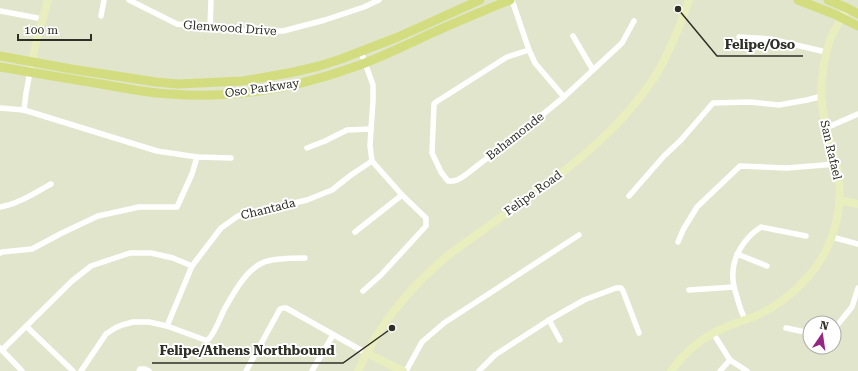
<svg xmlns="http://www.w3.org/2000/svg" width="858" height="371" font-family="'Roboto Serif',serif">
	<rect width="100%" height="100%" fill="#e0e5cc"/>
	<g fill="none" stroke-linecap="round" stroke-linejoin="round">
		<g stroke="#fff" stroke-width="5.5">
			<path d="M129,0L177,24L210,28L248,31H283L325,20L364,7L379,0"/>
			<path d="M512,0L529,50L535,63L564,97"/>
			<path d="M0,11L43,19"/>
			<path d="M101,16L104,0"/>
			<path d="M210,28L211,0"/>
			<path d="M573,36L593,70"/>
			<path d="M739,37L770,39L826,52"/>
			<path d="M529,50L507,57L436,102L434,104L432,153L441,172L448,181C457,182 461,178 468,173L531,124L564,97L622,43L634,21"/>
			<path d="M361,52L373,85V101L371,129L370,146L372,161L402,195L426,218V226L381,275L363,291"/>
			<path d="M0,108L24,110L157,151L197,157L231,158"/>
			<path d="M24,110L26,93L30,72"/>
			<path d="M826,128L858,114"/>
			<path d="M307,148L325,141L347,130L371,129"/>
			<path d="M629,196L664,156L681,140L713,103L750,102L779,105L807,100L822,96"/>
			<path d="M0,207C18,204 35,193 51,184"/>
			<path d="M355,232L402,195"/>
			<path d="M832,237L858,244"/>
			<path d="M678,242L683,230L697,207L740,166L787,168L836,164"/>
			<path d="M0,253L2,252L32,249L62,233L98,216L139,207H177L192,174L197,157"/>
			<path d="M737,254L767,266"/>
			<path d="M689,290L734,287"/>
			<path d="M549,320L560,340"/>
			<path d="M746,320C741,313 739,305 737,297C735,291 733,285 733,279C731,258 744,238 761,227L806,236"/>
			<path d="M26,326L73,371"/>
			<path d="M167,326L192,266L221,228L238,216L307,200L332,190L351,175L372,161"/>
			<path d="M786,328L810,333"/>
			<path d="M834,329L852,307L858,288"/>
			<path d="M713,333L730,360L747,371"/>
			<path d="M0,348L22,371"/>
			<path d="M2,350L72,281L91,266L130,253H151L173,258L192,266"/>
			<path d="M81,371L106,334L115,328L122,325L133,322H149L167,326L205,340H208C216,331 219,320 224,310C233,294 245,271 262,263C272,258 293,258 305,258"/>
			<path d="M139,371L140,369H145L149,371"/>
			<path d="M246,371L280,309L283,308H286L366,353"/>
			<path d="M312,371L333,335"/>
			<path d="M406,371L422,342L444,323L579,235"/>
			<path d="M479,371L495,355L549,320L584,300L616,288H621L623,291L639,333"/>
			<path d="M720,371L730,360"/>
		</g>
		<g stroke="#e9eebf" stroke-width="8">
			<path d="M30,72L37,38L48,0"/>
			<path d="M839,200L858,204"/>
			<path d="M366,353L403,371"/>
			<path d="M358,371C376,331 404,294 437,265C452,251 469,240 486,228C528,197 573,168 610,131C627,114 643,95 656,75C670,51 680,26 689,0"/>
			<path d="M671,371C682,356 697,342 713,333C728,325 744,321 758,315C786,302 814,276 827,248C840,222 843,190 836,162C831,142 823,123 822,103C820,83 824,56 831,37C836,27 842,18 847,8"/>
		</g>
		<g stroke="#d3dd7f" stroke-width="9">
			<path d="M798,0L834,14L858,26"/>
			<path d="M828,0L847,8L858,14"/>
			<path d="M0,56L71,69L156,82L178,84L243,81L294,72L319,66L341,59L398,37L480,0"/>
			<path d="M0,67C34,73 68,79 101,84C124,88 147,93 170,94C232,99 296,88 354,67C375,60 395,50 415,41C446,26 478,13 510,0"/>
		</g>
	</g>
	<g text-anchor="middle" stroke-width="4" stroke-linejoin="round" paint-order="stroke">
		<g font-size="12" fill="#2e2f26" stroke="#fff">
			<text transform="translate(230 28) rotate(4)" y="4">Glenwood Drive</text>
			<text transform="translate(262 88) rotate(-8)" y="4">Oso Parkway</text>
			<text transform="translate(515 136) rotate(-38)" y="4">Bahamonde</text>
			<text transform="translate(831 150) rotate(77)" y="4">San Rafael</text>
			<text transform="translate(533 193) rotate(-36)" y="4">Felipe Road</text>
			<text transform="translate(268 209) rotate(-14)" y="4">Chantada</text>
		</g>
	</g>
	<path fill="none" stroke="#2e2f26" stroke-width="1.5" d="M678 9L717 56H803M392 328L343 363H152"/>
	<g fill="#2e2f26" stroke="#fff" stroke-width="1.5">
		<circle cx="678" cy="9" r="4"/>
		<circle cx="392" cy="328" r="4"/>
	</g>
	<g font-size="13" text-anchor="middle" font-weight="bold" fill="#2e2f26" stroke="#fff" stroke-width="4" stroke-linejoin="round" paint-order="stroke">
		<text x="760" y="49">Felipe/Oso</text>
		<text x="247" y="355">Felipe/Athens Northbound</text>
	</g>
	<g transform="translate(822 335) rotate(13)"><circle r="19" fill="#ffffff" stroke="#abaca8"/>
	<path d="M0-3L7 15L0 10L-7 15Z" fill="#972584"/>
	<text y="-6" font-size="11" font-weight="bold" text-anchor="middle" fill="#2e2f26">N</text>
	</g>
	<path d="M18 34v6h73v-6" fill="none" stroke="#2e2f26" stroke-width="2"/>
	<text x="24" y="34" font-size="12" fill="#2e2f26" stroke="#ffffff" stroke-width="3" paint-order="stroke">100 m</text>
</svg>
